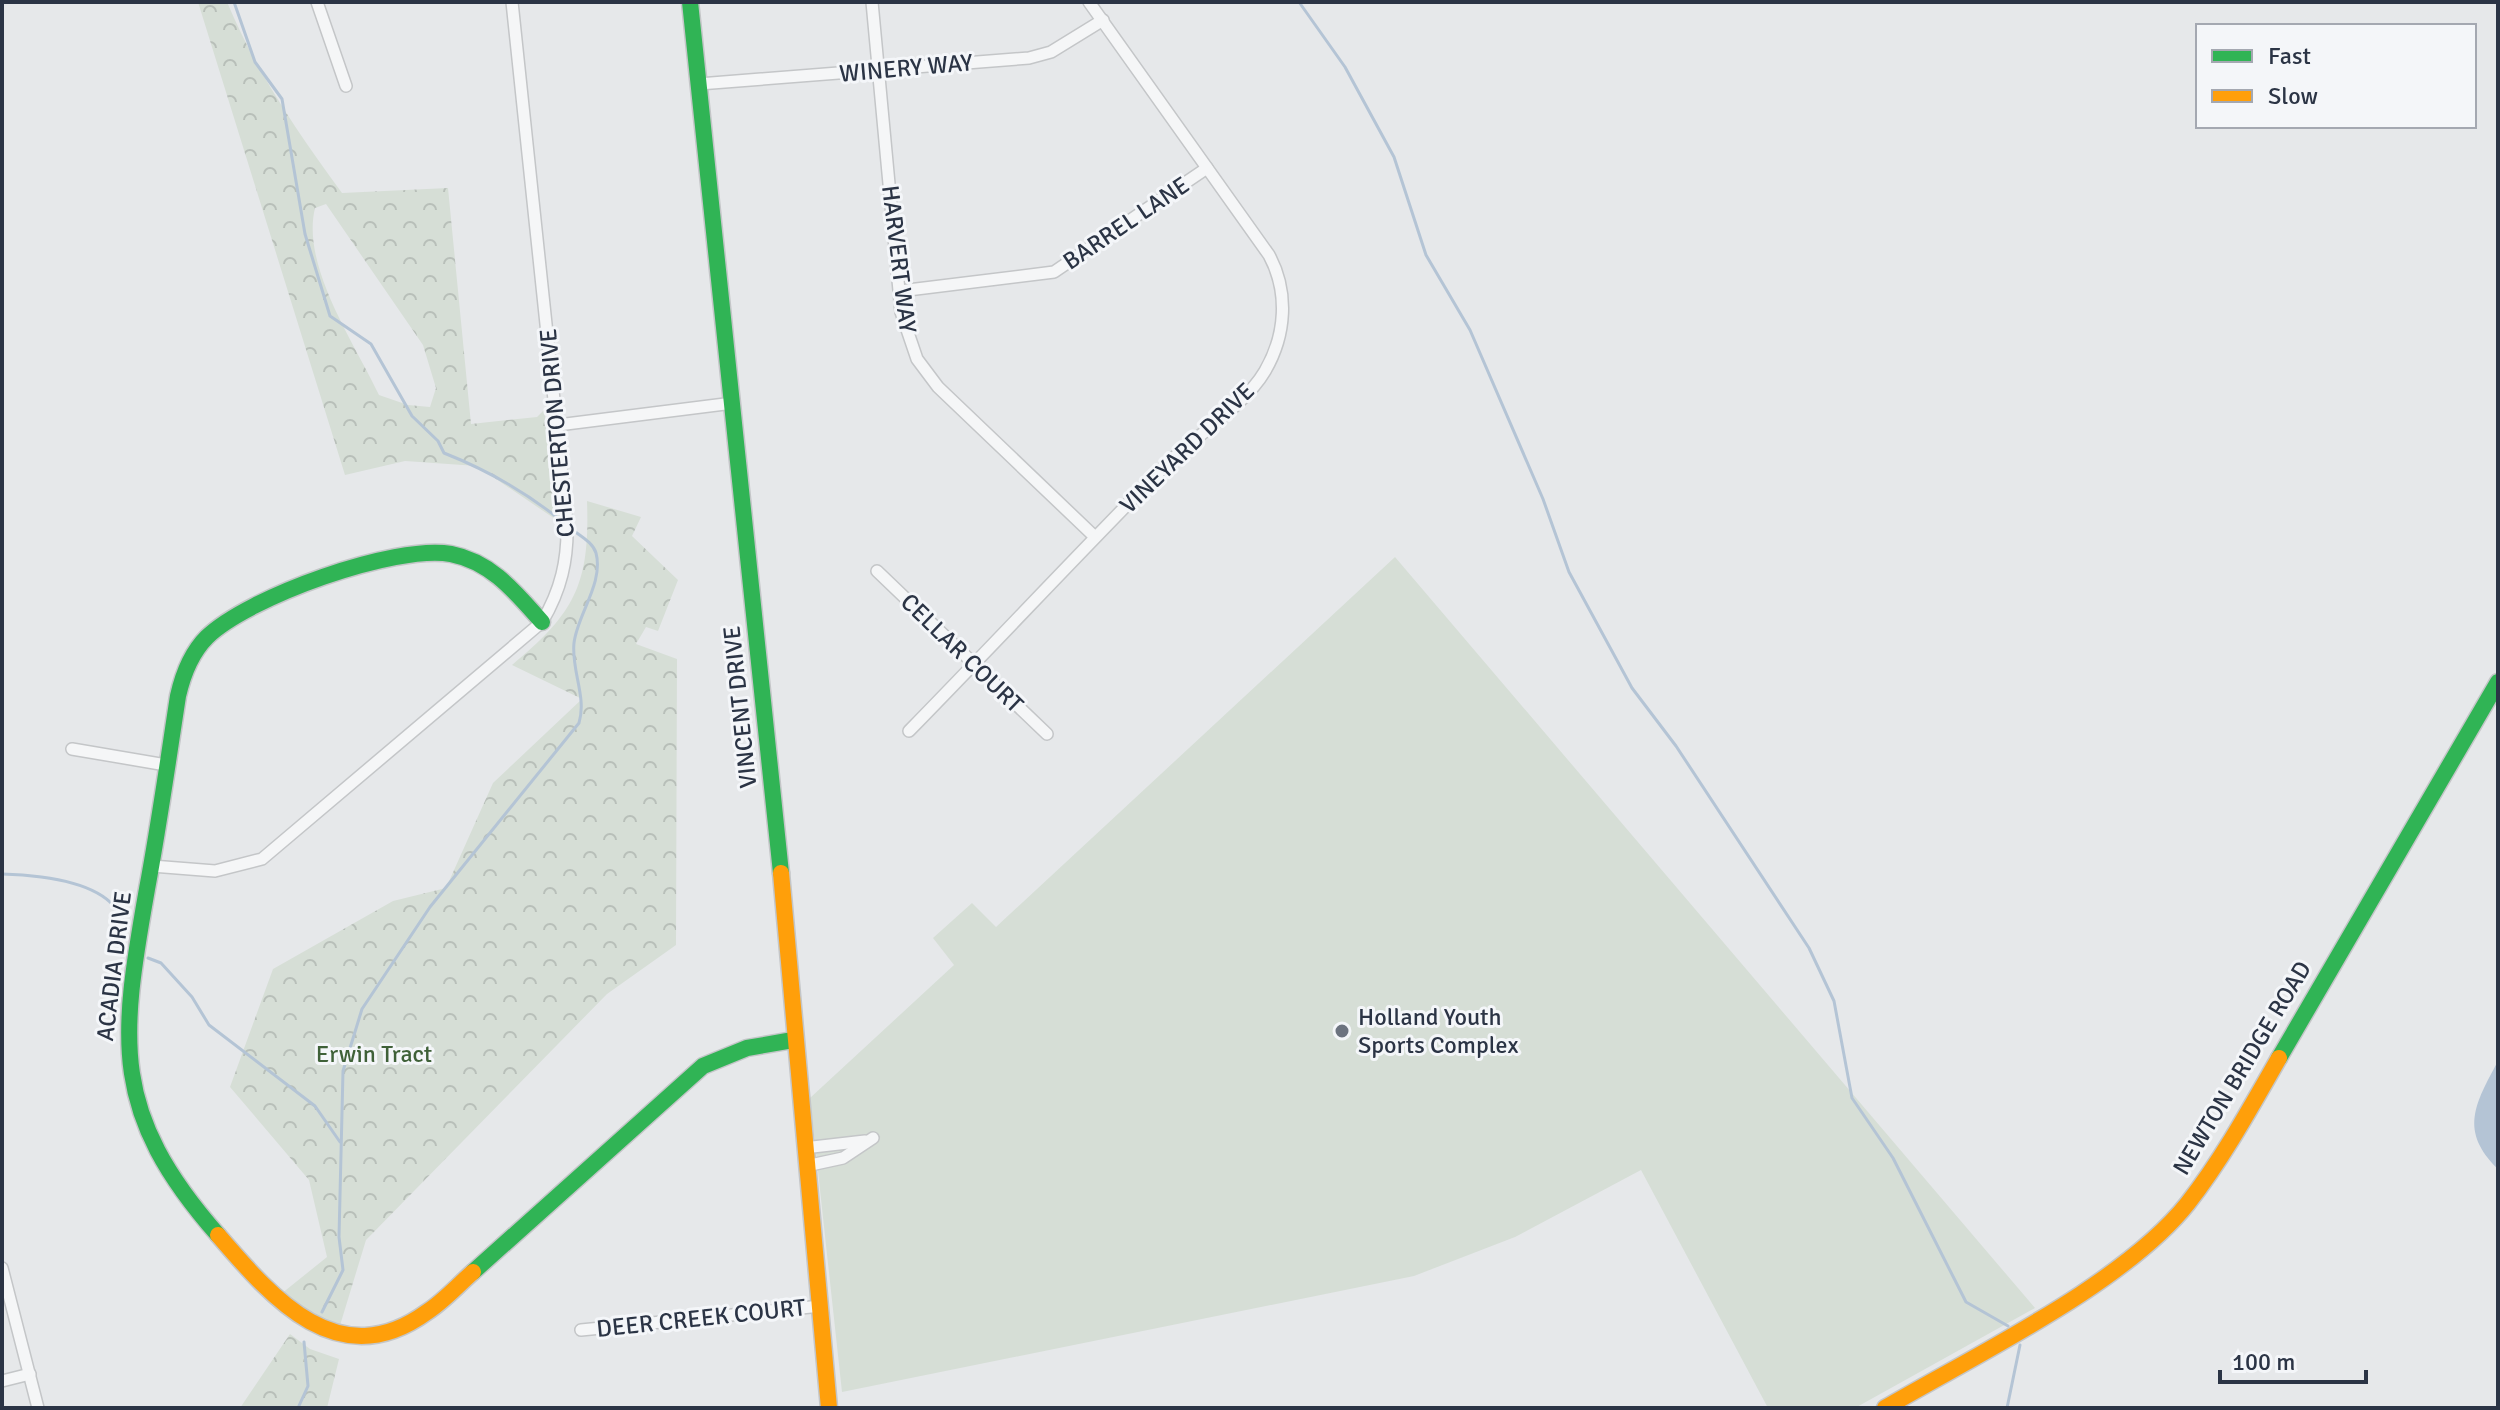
<svg xmlns="http://www.w3.org/2000/svg" width="2500" height="1410" font-family="Signika,sans-serif">
	<defs>
		<pattern id="forest-crowns" width="20" height="18" patternUnits="userSpaceOnUse" patternTransform="scale(2)"><rect width="20" height="18" fill="#d6ded6"/><path d="M2 6a3 3 0 1 1 6 0M12 15a3 3 0 1 1 6 0" fill="none" stroke="#b8bfb9"/></pattern>
	</defs>
	<rect width="100%" height="100%" fill="#e6e8ea"/>
	<g fill="url(#forest-crowns)" fill-rule="evenodd">
		<path d="M198,2H227C258,75 296,130 342,193L448,188L471,424L537,417L544,410L561,523L477,466L405,461L345,475ZM326,204L423,345L436,388L430,407L408,405L379,395C354,342 301,266 315,208Z"/>
		<path d="M587,501L641,517L632,536L678,580L658,631L646,627L636,644L677,659L676,945L607,994L366,1240L338,1332L281,1294L327,1257L309,1180L230,1087L273,969L393,901L446,888L493,783L582,699L512,665C575,613 590,584 587,501Z"/>
		<path d="M290,1334L310,1349L339,1359L327,1408H240Z"/>
	</g>
	<path fill="#d6ded6" d="M1395,557L2035,1308L1855,1408H1768L1641,1170L1515,1237L1414,1276L842,1392L810,1098L954,965L933,938L972,903L996,927Z"/>
	<path fill="#b4c4d5" d="M2498,1061V1169C2459,1131 2475,1104 2498,1061Z"/>
	<g fill="none" stroke-linecap="round" stroke-linejoin="round">
		<g stroke="#b4c4d5" stroke-width="3">
			<path d="M234,2L255,62L282,99L305,234L330,316L371,344L412,416L438,441L444,453C487,470 523,490 559,519"/>
			<path d="M1299,2L1345,67L1394,157L1426,255L1470,330L1543,499L1569,572L1632,688L1676,746L1809,948L1834,1001L1852,1098L1893,1158L1966,1302L2008,1326"/>
			<path d="M2,874C35,875 91,880 114,906C120,913 123,921 128,927"/>
			<path d="M148,958L161,963L192,997L209,1025L315,1106L340,1142"/>
			<path d="M322,1312L343,1270L339,1237L343,1071L362,1009L430,907L579,723C587,697 571,670 574,643C577,615 604,583 596,553C593,543 582,537 574,531"/>
			<path d="M298,1408L308,1386L304,1342"/>
			<path d="M2007,1408L2020,1345"/>
		</g>
		<defs>
			<g id="street">
				<path d="M317,2L346,86"/>
				<path d="M872,2L901,312L917,359L938,387L1095,537"/>
				<path d="M699,84L1029,58L1051,52L1103,20"/>
				<path d="M900,291L1054,272L1207,168"/>
				<path d="M558,425L733,403"/>
				<path d="M877,571L1047,734"/>
				<path d="M909,731C996,642 1080,552 1168,463C1197,435 1245,405 1265,371C1286,335 1289,292 1269,255L1089,2"/>
				<path d="M72,749L166,765"/>
				<path d="M152,866L215,871L262,859L542,622C561,590 568,560 567,523L512,2"/>
				<path d="M804,1148L865,1141"/>
				<path d="M806,1166L843,1158L873,1138"/>
				<path d="M2,1268L38,1408"/>
				<path d="M581,1330L821,1306"/>
				<path d="M2,1381L30,1374"/>
			</g>
			<g id="fast">
				<path d="M690,2L781,873"/>
				<path d="M2279,1058L2498,682"/>
				<path d="M218,1235C110,1112 120,1041 147,889C159,825 168,761 178,696C183,674 191,653 207,637C248,597 395,544 451,554C492,562 516,593 542,622"/>
				<path d="M473,1272L703,1066L747,1048L793,1040"/>
			</g>
			<g id="slow">
				<path d="M781,873L829,1408"/>
				<path d="M218,1235C273,1299 339,1376 427,1312C444,1301 458,1285 473,1272"/>
				<path d="M1885,1408C1975,1355 2124,1284 2188,1203C2223,1158 2251,1107 2279,1058"/>
			</g>
		</defs>
		<use href="#street" stroke="#c4c6c8" stroke-width="14"/>
		<use href="#fast" stroke="#c4c6c8" stroke-width="19"/>
		<use href="#slow" stroke="#c4c6c8" stroke-width="19"/>
		<use href="#street" stroke="#f5f6f7" stroke-width="11"/>
		<use href="#fast" stroke="#30b455" stroke-width="16"/>
		<use href="#slow" stroke="#ff9f0a" stroke-width="16"/>
	</g>
	<circle fill="#6c737f" stroke="#f4f6f9" stroke-width="3" cx="1342" cy="1031" r="8"/>
	<g text-anchor="middle" stroke-width="6" stroke-linejoin="round" paint-order="stroke">
		<g font-size="24" fill="#2b3445" stroke="#f4f6f9">
			<text transform="translate(906 68) rotate(-5)" y="8">WINERY WAY</text>
			<text transform="translate(1126 223) rotate(-34)" y="8">BARREL LANE</text>
			<text transform="translate(899 259) rotate(83)" y="8">HARVERT WAY</text>
			<text transform="translate(557 433) rotate(-95)" y="8">CHESTERTON DRIVE</text>
			<text transform="translate(1187 448) rotate(-44)" y="8">VINEYARD DRIVE</text>
			<text transform="translate(962 653) rotate(44)" y="8">CELLAR COURT</text>
			<text transform="translate(740 707) rotate(-96)" y="8">VINCENT DRIVE</text>
			<text transform="translate(114 966) rotate(-83)" y="8">ACADIA DRIVE</text>
			<text transform="translate(2242 1068) rotate(-59)" y="8">NEWTON BRIDGE ROAD</text>
			<text transform="translate(701 1318) rotate(-6)" y="8">DEER CREEK COURT</text>
		</g>
		<g font-size="24" fill="#2b3445" stroke="#f4f6f9" text-anchor="start">
			<text x="1358" y="1025">Holland Youth<tspan x="1358" dy="28">Sports Complex</tspan></text>
		</g>
		<g font-size="24" fill="#3f6138" stroke="#f4f6f9">
			<text x="374" y="1062">Erwin Tract</text>
		</g>
	</g>
	<rect width="2500" height="1410" fill="none" stroke="#2b3445" stroke-width="8"/>
	<rect x="2196" y="24" width="280" height="104" fill="#f4f6f9" stroke="#a4a8b1" stroke-width="2"/>
	<rect x="2212" y="50" width="40" height="12" fill="#30b455" stroke="#a4a8b1" stroke-width="2"/>
	<text x="2268" y="64" font-size="24" fill="#2b3445">Fast</text>
	<rect x="2212" y="90" width="40" height="12" fill="#ff9f0a" stroke="#a4a8b1" stroke-width="2"/>
	<text x="2268" y="104" font-size="24" fill="#2b3445">Slow</text>
	<path d="M2220 1370v12h146v-12" fill="none" stroke="#2b3445" stroke-width="4"/>
	<text x="2232" y="1370" font-size="24" fill="#2b3445" stroke="#f4f6f9" stroke-width="6" paint-order="stroke">100 m</text>
</svg>
